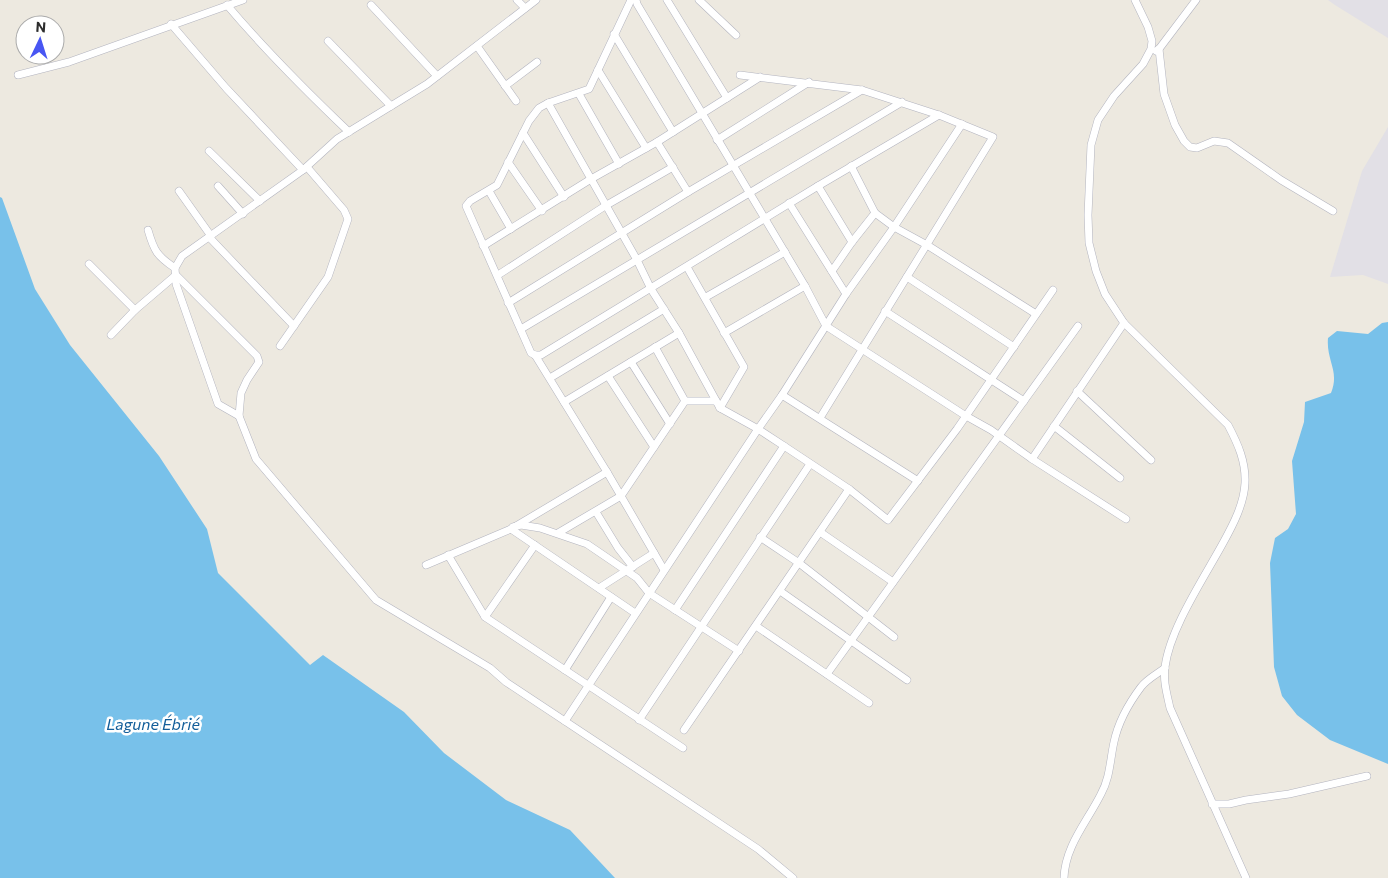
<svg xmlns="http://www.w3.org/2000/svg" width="1388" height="878" font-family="Commissioner,sans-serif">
	<rect width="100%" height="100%" fill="#ede9e0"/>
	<g fill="#e2e0e6">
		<path d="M1328,0H1388V38L1335,5Z"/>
		<path d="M1388,127V284L1363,275L1330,277L1362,171Z"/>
	</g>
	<g fill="#78c1ea">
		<path d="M0,197L2,198L35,289L70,345L159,456L207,529L218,573L310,665L323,655L404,712L444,753L506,800L570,830L615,878H0Z"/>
		<path d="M1388,322V764L1330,740L1297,715L1282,696L1274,667L1270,563L1275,538L1288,529L1296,514L1292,461L1304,422L1305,402L1331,393C1340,371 1326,361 1328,338L1337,331L1368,334L1382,323Z"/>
	</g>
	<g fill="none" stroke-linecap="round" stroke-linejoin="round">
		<defs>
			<g id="minor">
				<path d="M517,0L525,8"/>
				<path d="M631,0L589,89L548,103L539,108L529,121L497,185L470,201L466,206L531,353L535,355L607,472L664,570"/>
				<path d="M636,0L637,4L805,286L826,326L966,416L991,430L1032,459L1126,519"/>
				<path d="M667,0L727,98"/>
				<path d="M699,0L736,35"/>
				<path d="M1135,0L1148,27L1152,41L1151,49L1143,64L1114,96L1098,120L1091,145L1088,215L1089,243L1096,271L1105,294L1124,323L1228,425C1238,444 1246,462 1245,483C1244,504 1233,525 1223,543C1204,578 1170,628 1165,667C1163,681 1167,694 1170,708L1246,878"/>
				<path d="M227,5C265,50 306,91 349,132"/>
				<path d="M371,5L437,76"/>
				<path d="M171,24L226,88L303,170"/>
				<path d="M614,34L673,132"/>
				<path d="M328,41L391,106"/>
				<path d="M477,46L516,101"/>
				<path d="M1159,49L1164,94L1175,125L1184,141L1190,147L1197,148L1214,141L1228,143L1281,180L1333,211"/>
				<path d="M1156,51L1159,49L1196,0"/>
				<path d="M598,70L646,148"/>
				<path d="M18,75L69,62L243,0"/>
				<path d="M740,75L862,90L939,115L993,137L820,418"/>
				<path d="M505,86L537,62"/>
				<path d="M579,94L619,164"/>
				<path d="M548,103L637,260L651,289L679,333L720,408L758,429L784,446L849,489L888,520L957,429L1053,290"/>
				<path d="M523,133L564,197"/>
				<path d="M717,140L809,82"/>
				<path d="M657,142L688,192"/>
				<path d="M209,151L260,201"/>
				<path d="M508,162L542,211"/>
				<path d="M851,166L875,213L894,227L927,245L1036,314"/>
				<path d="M218,186L243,214"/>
				<path d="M818,186L852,242"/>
				<path d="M179,191L211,236"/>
				<path d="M489,191L511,229"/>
				<path d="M789,203L846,294"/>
				<path d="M148,230C154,251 157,256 175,268"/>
				<path d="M209,237L294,326"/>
				<path d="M483,246L591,179L657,142L760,77"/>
				<path d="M89,264L135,310"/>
				<path d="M687,267L744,367L720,408"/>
				<path d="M832,271L852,242L875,213"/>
				<path d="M498,275L605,206L673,167"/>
				<path d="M907,277L1014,347"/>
				<path d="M706,297L785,252"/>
				<path d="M508,303L688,192L862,90"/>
				<path d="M885,311L1024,401"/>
				<path d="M521,329L902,102"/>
				<path d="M724,333L805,286"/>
				<path d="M111,335L135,310L176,275L257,356L259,362L247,380L241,393L239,416L256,459L376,600L490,668L506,682L758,849L793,878"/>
				<path d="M280,346L328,277L348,219L344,210L307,167"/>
				<path d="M655,347L685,401"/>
				<path d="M535,355H541L818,186L939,115"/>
				<path d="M631,362L670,424"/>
				<path d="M608,376L654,447"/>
				<path d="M550,378L664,309"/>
				<path d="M1077,391L1151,460"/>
				<path d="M782,395L918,481"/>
				<path d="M564,402L679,333"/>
				<path d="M239,416L218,404L176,284L175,268L182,256L303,170L337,139L427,84L536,0"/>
				<path d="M1054,426L1120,478"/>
				<path d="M1032,459L1124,323"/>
				<path d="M596,512L618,548L633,567"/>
				<path d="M513,527L521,525L540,528L587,544L637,578L649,593L739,651"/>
				<path d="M511,529L635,613"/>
				<path d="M820,532L893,582"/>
				<path d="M558,533L621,496L685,401H716"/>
				<path d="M760,537L799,563L894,637"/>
				<path d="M448,555L485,617L683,748"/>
				<path d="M426,565L511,529L607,472"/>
				<path d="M599,588L654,553"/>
				<path d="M780,591L907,680"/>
				<path d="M675,610L784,446"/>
				<path d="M485,617L535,545"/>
				<path d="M756,626L869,703"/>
				<path d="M565,670L611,597"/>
				<path d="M827,674L1078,326"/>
				<path d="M639,720L810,464"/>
				<path d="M565,721L758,429L782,395L846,294L894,227L962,124"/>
				<path d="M684,730L849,489"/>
				<path d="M1212,804H1229L1246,800L1289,794L1367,776"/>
				<path d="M1064,878C1065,846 1087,822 1101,794C1110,778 1110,760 1114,742C1118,723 1129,703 1141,687C1147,679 1157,674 1165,668"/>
			</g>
		</defs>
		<use href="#minor" stroke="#b3b4bf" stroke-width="8"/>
		<use href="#minor" stroke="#fff" stroke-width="7"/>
	</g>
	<g text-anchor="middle" stroke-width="5" stroke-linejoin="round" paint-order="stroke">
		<g font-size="16" font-style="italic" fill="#135e9a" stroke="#fff">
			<text x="153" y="730">Lagune Ébrié</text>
		</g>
	</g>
	<g transform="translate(40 40) rotate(4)"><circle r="24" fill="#ffffff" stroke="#ababab"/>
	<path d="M0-4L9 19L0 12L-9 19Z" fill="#4856f3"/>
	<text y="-8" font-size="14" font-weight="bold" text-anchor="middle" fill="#2d2d2d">N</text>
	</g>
</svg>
